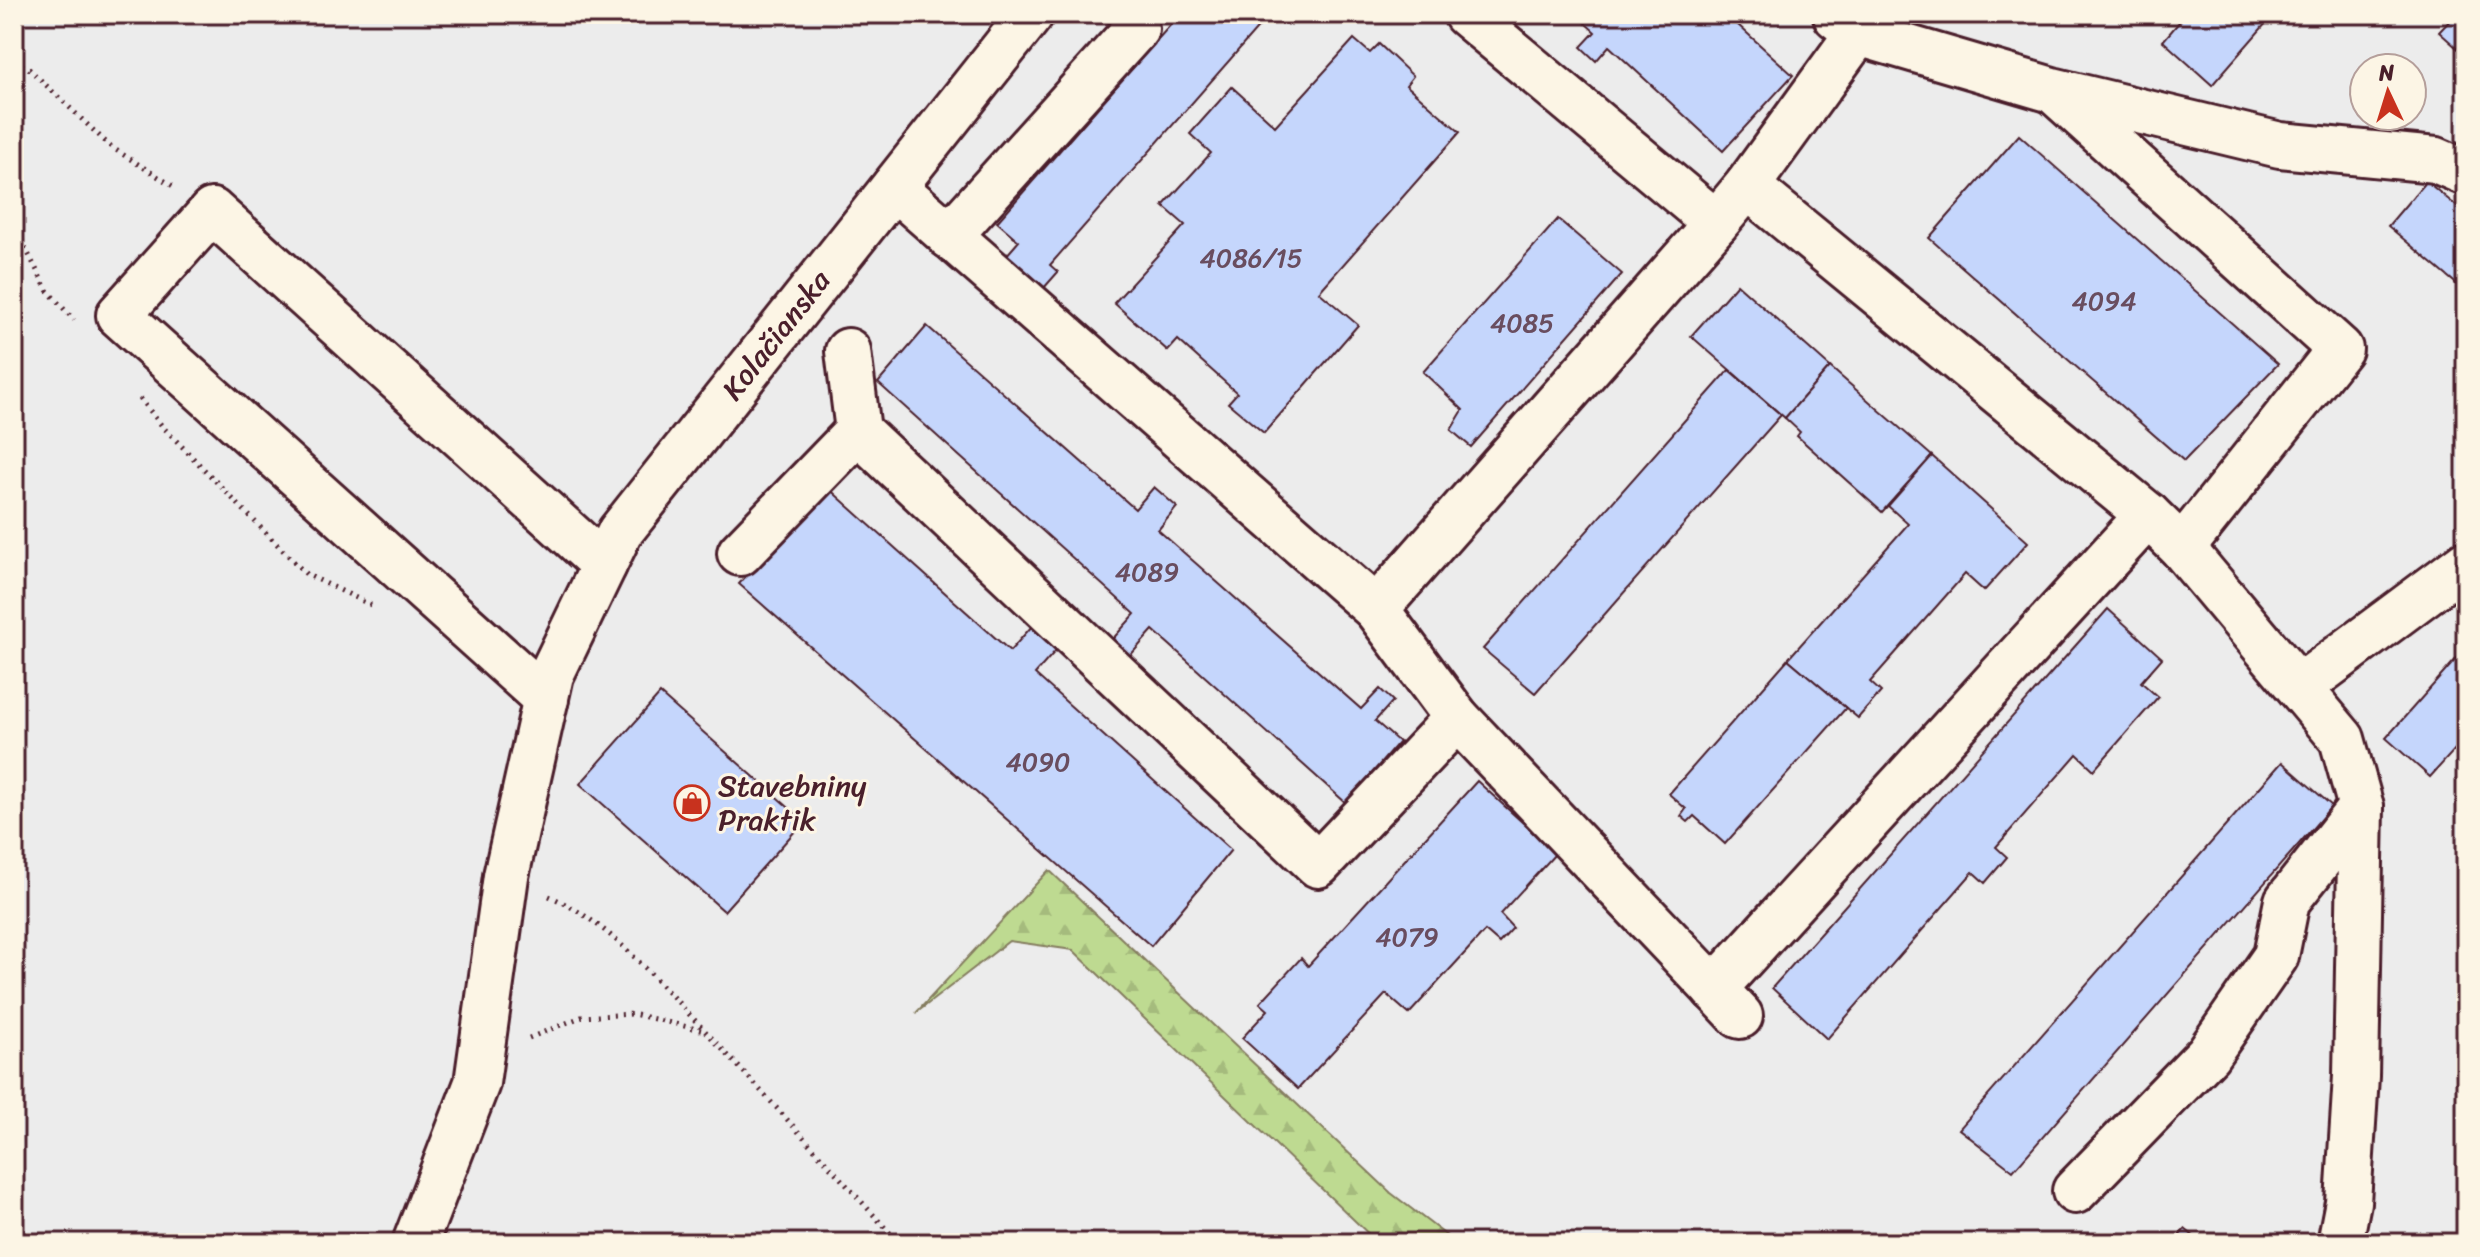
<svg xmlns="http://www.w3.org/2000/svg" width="2480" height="1257" font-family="Sriracha,sans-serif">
	<defs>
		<pattern id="forest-firs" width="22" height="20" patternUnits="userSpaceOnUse" patternTransform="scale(2)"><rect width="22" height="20" fill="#beda91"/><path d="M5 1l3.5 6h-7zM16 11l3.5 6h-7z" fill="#a5bb7d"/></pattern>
	</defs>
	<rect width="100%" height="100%" fill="#ececec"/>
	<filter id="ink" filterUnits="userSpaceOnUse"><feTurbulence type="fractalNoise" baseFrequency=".0125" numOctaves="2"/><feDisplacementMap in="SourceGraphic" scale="16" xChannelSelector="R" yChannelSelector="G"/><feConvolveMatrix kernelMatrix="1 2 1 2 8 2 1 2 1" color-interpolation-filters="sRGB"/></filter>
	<g filter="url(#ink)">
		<path fill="url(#forest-firs)" stroke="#847c5e" stroke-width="2" d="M1049,870L1391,1193L1456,1243H1378L1073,950L1009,941L916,1013Z"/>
		<g fill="#c5d6fc" stroke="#4a1f2b" stroke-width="2">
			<path d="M1180,14H1270L1050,265L1058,272L1043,289L1006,256L1019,241L997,222Z"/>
			<path d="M1575,14H1726L1793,75L1723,151L1609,46L1596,61L1581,47L1595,32Z"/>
			<path d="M2186,14H2274L2212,85L2163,41Z"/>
			<path d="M2456,14H2466V56L2439,32Z"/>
			<path d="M1354,39L1370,53L1379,44L1413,76L1406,85L1460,132L1319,292L1358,325L1264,433L1228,403L1237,393L1178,340L1168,351L1114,303L1185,225L1163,206L1211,153L1190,134L1232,87L1275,126Z"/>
			<path d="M2019,135L2278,364L2184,461L1929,238Z"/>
			<path d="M2426,181L2466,214V292L2388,226Z"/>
			<path d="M1558,219L1622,274L1471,447L1451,430L1463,410L1423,372Z"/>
			<path d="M1737,284L1830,367L1785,418L1691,336Z"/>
			<path d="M927,326L1135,509L1154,487L1177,507L1158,530L1361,709L1380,689L1393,701L1375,721L1399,742L1346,803L1153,630L1127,659L1109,643L1135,614L878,383Z"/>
			<path d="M1830,367L1932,456L1882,512L1797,436L1800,432L1785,418Z"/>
			<path d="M1729,370L1781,415L1535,693L1483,649Z"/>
			<path d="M1932,456L2028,542L1984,591L1965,574L1870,682L1881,692L1858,718L1788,659L1908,524L1888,506Z"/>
			<path d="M826,486L1010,651L1040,617L1065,640L1035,674L1231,850L1151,946L739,584Z"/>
			<path d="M2108,609L2162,658L2141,682L2158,697L2094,770L2077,754L1996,847L2007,857L1985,883L1973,872L1827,1039L1772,988Z"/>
			<path d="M2466,648V737L2430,777L2386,738Z"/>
			<path d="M1788,659L1846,708L1725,844L1694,816L1688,822L1681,816L1686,809L1669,794Z"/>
			<path d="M660,694L804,821L724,911L580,784Z"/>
			<path d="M2282,762L2332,806L2013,1171L1959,1129Z"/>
			<path d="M1477,781L1556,853L1500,914L1513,928L1499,943L1485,931L1409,1014L1386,994L1298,1089L1242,1038L1268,1010L1260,1003L1301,958L1308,966Z"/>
			<path d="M2185,1229L2202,1243H2173Z"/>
		</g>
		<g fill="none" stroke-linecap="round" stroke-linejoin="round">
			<defs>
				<g id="minor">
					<path d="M1466,14L1716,223"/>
					<path d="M1836,16L1858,33L2052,90L2280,145L2436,160L2466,173"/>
					<path d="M2055,92L2340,349L2182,548"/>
					<path d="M1747,186L2148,515L2182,548L2342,739L2361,807L2356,1076L2348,1202L2340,1243"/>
					<path d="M894,187L1376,609"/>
					<path d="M949,236L1136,29"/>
					<path d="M848,351L858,431L1318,865L1457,718"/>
					<path d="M740,553L858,431"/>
					<path d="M2301,686L2466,563"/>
					<path d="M546,699L119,315L212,211L604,565"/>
					<path d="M1714,989L2148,515"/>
					<path d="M1740,1016L1457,718L1376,609L1716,223L1747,186L1858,33"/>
					<path d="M2075,1191L2208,1054L2276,956L2287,901L2361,807"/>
					<path d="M415,1243L477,1083L506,876L551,675L620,532L1031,14"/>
				</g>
			</defs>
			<use href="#minor" stroke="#4a1f2b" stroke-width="50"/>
			<g stroke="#4a1f2b" stroke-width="5" stroke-dasharray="2 6" stroke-linecap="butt">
				<path d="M14,64L26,66L111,147L173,186"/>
				<path d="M14,226L47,290L74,320"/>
				<path d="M140,398L162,426L306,574L371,605"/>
				<path d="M549,896C605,920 647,970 688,1013C760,1088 829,1166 899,1243"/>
				<path d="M529,1038L581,1017L633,1014L705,1031"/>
			</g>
			<use href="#minor" stroke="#fcf5e5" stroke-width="44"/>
		</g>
	</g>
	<defs>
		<symbol id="shop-ring" viewBox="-11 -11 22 22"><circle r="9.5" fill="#fcf5e5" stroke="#c8321e" stroke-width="1.5"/><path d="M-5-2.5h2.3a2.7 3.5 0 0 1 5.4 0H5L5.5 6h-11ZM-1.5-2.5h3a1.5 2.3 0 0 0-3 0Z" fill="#c8321e"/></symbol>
	</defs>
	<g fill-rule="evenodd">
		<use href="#shop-ring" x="672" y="783" width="40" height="40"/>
	</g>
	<g text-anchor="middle" stroke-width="6" stroke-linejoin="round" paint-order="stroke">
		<g font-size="26" fill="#694d5f">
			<text x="1251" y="267">4086/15</text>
			<text x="2104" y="310">4094</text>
			<text x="1522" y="332">4085</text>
			<text x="1147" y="581">4089</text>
			<text x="1038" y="771">4090</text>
			<text x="1407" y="946">4079</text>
		</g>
		<g font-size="30" fill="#4a1f2b" stroke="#fcf5e5">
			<text transform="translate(776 335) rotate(-52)" y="10">Kolačianska</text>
		</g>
		<g font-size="30" fill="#4a1f2b" stroke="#fcf5e5" text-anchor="start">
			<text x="718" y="796">Stavebniny<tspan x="718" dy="34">Praktik</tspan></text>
		</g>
	</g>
	<rect width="2480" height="1257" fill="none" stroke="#fcf5e5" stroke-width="48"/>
	<rect x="24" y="24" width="2432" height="1209" fill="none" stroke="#4a1f2b" stroke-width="3" filter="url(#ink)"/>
	<g transform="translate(2388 92) rotate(356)"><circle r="38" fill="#fcf5e5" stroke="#b59f9b" stroke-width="2"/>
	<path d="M0-6L14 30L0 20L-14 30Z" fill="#c8321e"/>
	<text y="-12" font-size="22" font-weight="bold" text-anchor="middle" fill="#4a1f2b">N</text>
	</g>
</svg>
